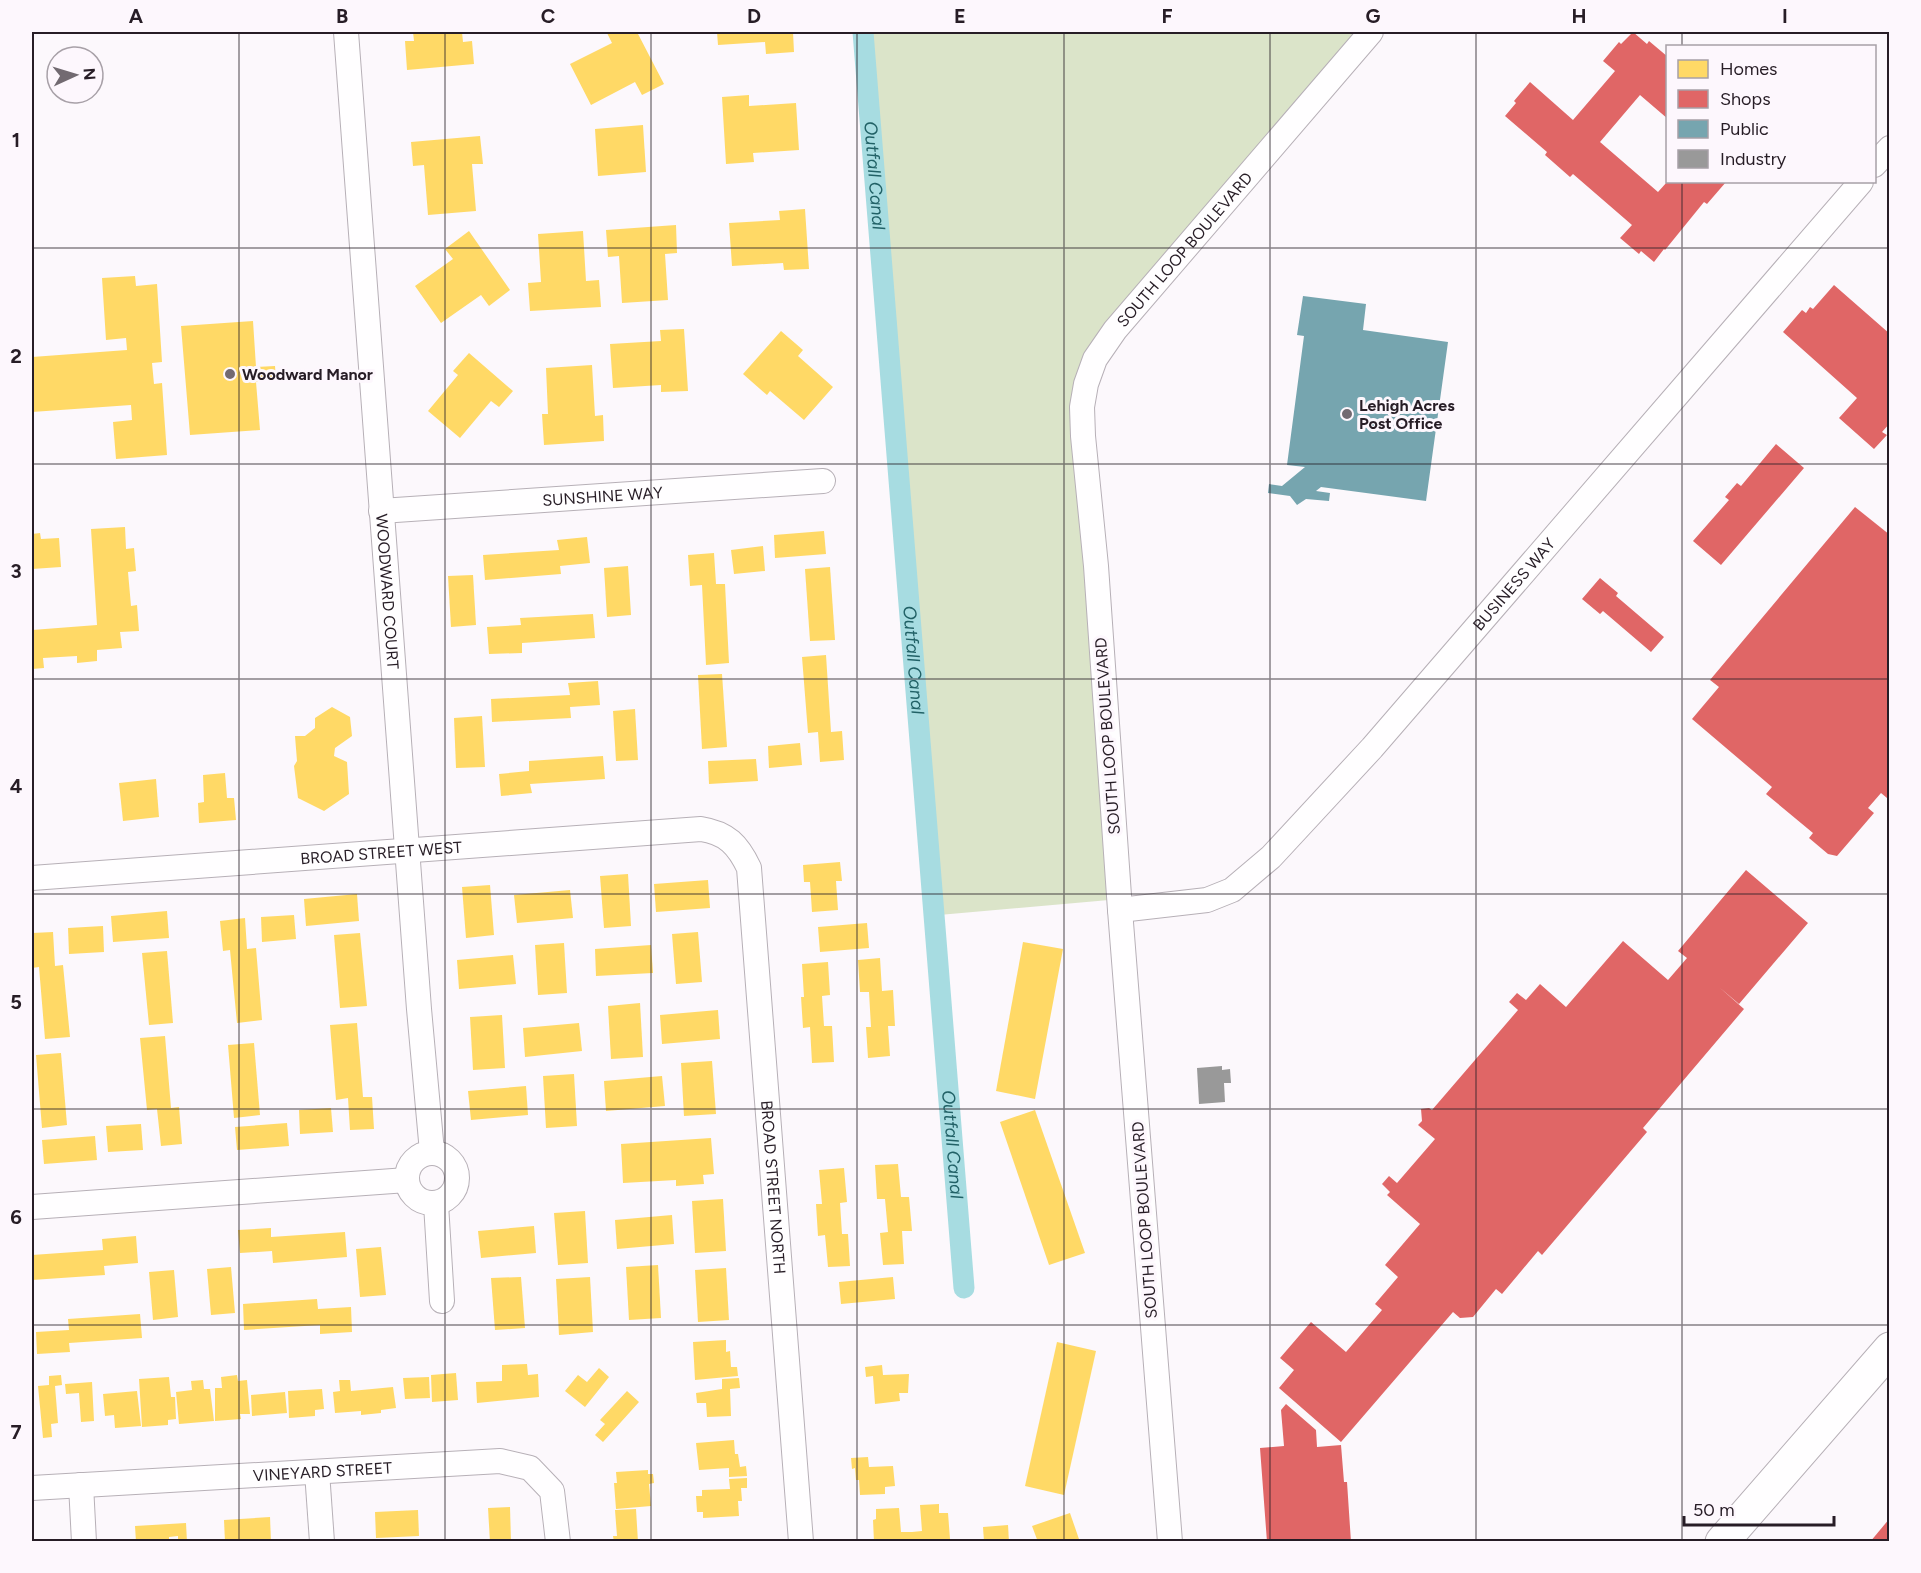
<svg xmlns="http://www.w3.org/2000/svg" width="1921" height="1573" font-family="Figtree,sans-serif">
	<rect width="100%" height="100%" fill="#fcf8fc"/>
	<path fill="#dbe4c9" d="M871,32H1358L1087,355L1086,567L1109,900L939,915Z"/>
	<g fill="#ffd966">
		<path d="M413,32H462L463,42L472,41L474,64L407,70L405,41H414Z"/>
		<path d="M610,32H637L664,84L642,95L635,82L591,105L570,64L612,43L607,33Z"/>
		<path d="M717,32H793L794,52L766,54L765,42L718,45Z"/>
		<path d="M749,95V106L796,103L799,150L753,153L754,162L726,164L722,97Z"/>
		<path d="M643,125L646,172L598,176L595,129Z"/>
		<path d="M480,136L483,164H472L476,211L428,215L424,165L413,166L411,142Z"/>
		<path d="M805,209L809,269L784,270L783,263L732,266L729,223L780,220L779,211Z"/>
		<path d="M676,225L677,253L665,254L668,300L622,303L619,256L608,257L606,230Z"/>
		<path d="M469,231L510,290L489,306L481,295L441,323L415,286L453,259L445,249Z"/>
		<path d="M583,231L586,281L599,280L601,307L530,311L528,283L541,282L538,234Z"/>
		<path d="M135,276L136,286L157,284L162,362L152,363L154,384L162,383L167,455L116,459L113,422L132,420L131,405L32,412V357L127,350L126,338L106,340L102,278Z"/>
		<path d="M253,321L256,367L275,366L276,380L256,382L260,430L190,435L181,326Z"/>
		<path d="M684,329L688,391L661,392V385L613,388L610,344L661,341L660,330Z"/>
		<path d="M781,331L803,350L798,356L833,387L804,420L770,391L767,395L743,374Z"/>
		<path d="M469,353L513,391L499,407L491,401L460,438L428,411L458,375L453,371Z"/>
		<path d="M592,365L595,416L603,415L604,441L544,445L542,414H548L546,368Z"/>
		<path d="M125,527L126,549L134,548L136,571L128,572L131,606L137,605L139,631L120,632L122,648L97,650V661L77,663V656L43,658L44,668L32,669V630L97,625L91,529Z"/>
		<path d="M824,531L826,554L775,558L774,535Z"/>
		<path d="M40,533L41,539L59,538L61,567L32,569V534Z"/>
		<path d="M587,537L590,563L560,566L561,574L485,580L483,555L559,550L557,540Z"/>
		<path d="M763,546L765,571L734,574L731,550Z"/>
		<path d="M714,553L716,584H725L729,663L706,665L702,585L690,586L688,555Z"/>
		<path d="M628,566L631,615L607,617L604,568Z"/>
		<path d="M830,567L835,640L810,641L805,569Z"/>
		<path d="M473,575L476,625L451,627L448,576Z"/>
		<path d="M593,614L595,638L522,643V653L489,654L487,627L521,625L520,618Z"/>
		<path d="M826,655L831,732L842,731L844,760L820,762L818,732L808,733L802,657Z"/>
		<path d="M722,674L727,747L702,749L698,675Z"/>
		<path d="M598,681L600,705L570,707L571,718L492,722L491,699L570,695L568,683Z"/>
		<path d="M332,707L350,717L352,736L335,748L334,756L347,762L349,794L324,811L298,798L294,766L297,761L295,736H305L315,728V718Z"/>
		<path d="M635,709L638,760L616,761L613,711Z"/>
		<path d="M482,716L485,767L456,768L454,718Z"/>
		<path d="M800,743L802,765L769,768L768,746Z"/>
		<path d="M603,756L605,779L530,784L532,793L501,796L499,774L529,771V761Z"/>
		<path d="M756,759L758,781L709,784L708,761Z"/>
		<path d="M225,773L227,798H234L236,820L199,823L198,803L204,802L203,775Z"/>
		<path d="M156,779L159,817L123,821L119,783Z"/>
		<path d="M840,862L842,881H836L838,910L812,912L810,882H804L803,865Z"/>
		<path d="M628,874L631,926L604,928L600,876Z"/>
		<path d="M708,880L710,908L656,912L654,884Z"/>
		<path d="M490,885L494,935L466,938L462,887Z"/>
		<path d="M570,890L573,918L517,923L514,895Z"/>
		<path d="M357,894L359,921L306,926L304,899Z"/>
		<path d="M167,911L169,938L113,942L111,916Z"/>
		<path d="M294,915L296,939L262,942L261,917Z"/>
		<path d="M245,918L247,949L256,948L262,1020L237,1023L230,950L223,951L220,921Z"/>
		<path d="M867,923L869,948L820,952L818,927Z"/>
		<path d="M103,926L104,952L69,954L68,928Z"/>
		<path d="M53,932L55,966L63,965L70,1037L45,1039L39,967L32,968V933Z"/>
		<path d="M698,932L702,982L676,984L672,934Z"/>
		<path d="M360,933L367,1006L340,1008L334,935Z"/>
		<path d="M1023,942L1063,949L1035,1099L996,1091Z"/>
		<path d="M564,943L567,993L538,995L535,945Z"/>
		<path d="M651,945L653,973L596,976L595,949Z"/>
		<path d="M167,951L173,1023L149,1025L142,953Z"/>
		<path d="M513,955L516,984L459,989L457,960Z"/>
		<path d="M880,958L882,991L893,990L895,1026H888L890,1056L868,1058L866,1027H871L869,992H860L858,960Z"/>
		<path d="M828,962L830,995L822,996L824,1026H832L834,1062L812,1063L810,1027L803,1028L801,997H804L802,964Z"/>
		<path d="M640,1003L643,1057L611,1059L608,1006Z"/>
		<path d="M718,1010L720,1039L662,1044L660,1015Z"/>
		<path d="M502,1015L505,1068L473,1070L470,1017Z"/>
		<path d="M357,1023L363,1097H372L374,1129L350,1130L348,1098L336,1100L330,1025Z"/>
		<path d="M579,1023L582,1051L525,1057L523,1028Z"/>
		<path d="M165,1036L171,1108L179,1107L182,1144L161,1146L157,1109L147,1110L140,1038Z"/>
		<path d="M254,1043L260,1115L234,1118L228,1045Z"/>
		<path d="M61,1053L67,1125L42,1128L36,1055Z"/>
		<path d="M712,1061L716,1114L684,1116L681,1063Z"/>
		<path d="M574,1074L577,1126L546,1128L543,1076Z"/>
		<path d="M662,1076L665,1106L606,1111L604,1081Z"/>
		<path d="M526,1086L528,1115L471,1120L468,1091Z"/>
		<path d="M331,1108L333,1132L300,1134L299,1110Z"/>
		<path d="M1035,1110L1085,1253L1049,1265L1000,1122Z"/>
		<path d="M287,1123L289,1146L237,1150L235,1127Z"/>
		<path d="M141,1124L143,1150L108,1152L106,1126Z"/>
		<path d="M95,1136L97,1160L44,1164L42,1140Z"/>
		<path d="M711,1138L714,1174L703,1175L704,1184L676,1186V1180L623,1183L621,1144Z"/>
		<path d="M898,1164L901,1197H909L912,1231H902L904,1264L883,1265L880,1233L888,1232L885,1199H877L875,1165Z"/>
		<path d="M844,1168L847,1202L840,1203L842,1234H848L850,1266L828,1267L825,1235L818,1236L816,1204H822L819,1170Z"/>
		<path d="M723,1199L726,1251L695,1253L692,1201Z"/>
		<path d="M585,1211L588,1263L558,1265L554,1213Z"/>
		<path d="M672,1215L674,1244L617,1249L615,1220Z"/>
		<path d="M534,1226L536,1253L481,1258L478,1231Z"/>
		<path d="M271,1228V1237L345,1232L347,1257L273,1263L272,1251L240,1253L238,1230Z"/>
		<path d="M136,1236L138,1263L104,1266L105,1275L32,1280V1255L103,1250L102,1239Z"/>
		<path d="M381,1247L386,1295L360,1297L356,1249Z"/>
		<path d="M658,1265L661,1318L629,1320L626,1267Z"/>
		<path d="M231,1267L235,1313L211,1315L207,1269Z"/>
		<path d="M726,1268L729,1320L698,1322L695,1270Z"/>
		<path d="M174,1270L178,1317L153,1320L149,1272Z"/>
		<path d="M521,1277L525,1328L495,1330L491,1278Z"/>
		<path d="M590,1277L593,1332L559,1335L556,1279Z"/>
		<path d="M893,1277L895,1299L841,1304L839,1282Z"/>
		<path d="M317,1299L318,1309L351,1307L352,1332L320,1334V1325L244,1330L243,1304Z"/>
		<path d="M140,1314L142,1338L69,1343L70,1352L37,1354L36,1332L69,1330L68,1319Z"/>
		<path d="M726,1340V1352L730,1351L731,1367H737L738,1376L695,1380L693,1342Z"/>
		<path d="M1057,1342L1096,1351L1064,1495L1025,1486Z"/>
		<path d="M527,1364L528,1375L538,1374L539,1397L477,1403L476,1382L502,1381V1365Z"/>
		<path d="M882,1365L883,1375L909,1374L908,1393H899L900,1401L875,1404L873,1376L866,1377L865,1367Z"/>
		<path d="M599,1368L609,1377L585,1407L565,1391L578,1375L587,1382Z"/>
		<path d="M456,1373L458,1400L432,1402L431,1375Z"/>
		<path d="M61,1375L62,1385L55,1386L58,1423L51,1424L52,1437L43,1438L38,1386L49,1385V1376Z"/>
		<path d="M237,1375L238,1381L247,1380L250,1414H240L241,1419L215,1421V1388H222L221,1377Z"/>
		<path d="M169,1377L171,1397H175L176,1419L168,1420V1425L142,1427L139,1379Z"/>
		<path d="M429,1377L430,1398L405,1399L403,1378Z"/>
		<path d="M739,1378L740,1388L730,1389L731,1416L707,1417L706,1403H697L696,1393L722,1389V1379Z"/>
		<path d="M203,1380L204,1389H210L214,1421L179,1424L176,1392L192,1390L191,1381Z"/>
		<path d="M339,1380H350L351,1391L393,1387L396,1408L381,1410V1413L361,1415V1411L335,1413L333,1392L340,1391Z"/>
		<path d="M92,1382L94,1421L81,1422L79,1393L66,1394L65,1384Z"/>
		<path d="M322,1389L324,1409L315,1410V1416L289,1418L288,1391Z"/>
		<path d="M137,1391L141,1426L115,1428L114,1415L105,1416L103,1394Z"/>
		<path d="M627,1391L639,1402L603,1442L595,1435L605,1424L600,1420Z"/>
		<path d="M285,1392L287,1413L252,1416L251,1395Z"/>
		<path d="M734,1440L735,1454H738L740,1467L746,1466L747,1476L729,1477V1468L699,1470L696,1443Z"/>
		<path d="M868,1457L869,1467L893,1466L895,1486L885,1487V1494L860,1495L859,1480H856L855,1468L852,1469L851,1458Z"/>
		<path d="M648,1470V1474H653L654,1483L649,1484L651,1506L616,1509L614,1483H617L616,1472Z"/>
		<path d="M747,1478V1488H741L742,1501H738L739,1516L703,1518V1512H697L696,1496H702V1490L730,1489L729,1479Z"/>
		<path d="M939,1504V1513H948L950,1539L874,1542L873,1520L876,1519V1509L899,1508L901,1532H912L922,1531L920,1505Z"/>
		<path d="M510,1507L511,1542H490L488,1508Z"/>
		<path d="M636,1509L638,1542H614L613,1536H617L615,1510Z"/>
		<path d="M418,1510L419,1536L376,1538L375,1512Z"/>
		<path d="M1070,1513L1080,1542H1038L1032,1526Z"/>
		<path d="M270,1517L271,1542H225L224,1520Z"/>
		<path d="M186,1523L187,1542H178V1536L169,1537V1542H136L135,1526Z"/>
		<path d="M1008,1525L1009,1542H984L983,1527Z"/>
	</g>
	<g fill="#e06666">
		<path d="M1633,32L1647,44L1649,41L1668,57V119L1640,95L1600,142L1658,192L1667,182H1726L1707,204L1704,202L1665,250L1664,249L1654,262L1641,251L1639,254L1620,238L1632,225L1573,174L1570,177L1545,155L1547,152L1505,116L1516,103L1514,101L1530,82L1573,120L1615,71L1603,61L1619,42L1621,44Z"/>
		<path d="M1834,285L1890,334V423L1882,432L1887,435L1874,449L1839,418L1857,398L1783,332L1802,310L1806,313L1810,307L1813,309Z"/>
		<path d="M1776,444L1804,468L1721,565L1693,541L1729,500L1725,497L1737,483L1741,486Z"/>
		<path d="M1855,507L1890,535V794L1887,798L1881,793L1868,808L1874,813L1837,856L1828,854L1809,838L1813,833L1766,794L1772,787L1692,719L1719,687L1710,680Z"/>
		<path d="M1600,578L1618,593L1616,596L1664,637L1651,652L1603,611L1600,614L1582,599Z"/>
		<path d="M1746,870L1808,923L1739,1004L1719,987L1744,1009L1643,1128L1647,1132L1542,1255L1538,1251L1502,1294L1496,1289L1473,1317L1460,1318L1453,1312L1341,1442L1279,1388L1294,1370L1280,1358L1311,1322L1346,1352L1382,1310L1375,1304L1398,1277L1385,1265L1420,1224L1387,1195L1390,1192L1382,1184L1389,1176L1397,1183L1435,1139L1418,1125L1422,1121L1421,1109L1429,1108L1432,1110L1518,1010L1509,1002L1517,993L1526,1000L1540,984L1566,1007L1623,941L1668,980L1687,958L1678,951Z"/>
		<path d="M1286,1404L1316,1430L1317,1447L1341,1445L1344,1482H1347L1351,1542H1267L1260,1448L1284,1446L1281,1410Z"/>
		<path d="M1890,1518V1542H1870Z"/>
	</g>
	<path fill="#76a5af" d="M1303,296L1366,304L1363,330L1448,342L1426,501L1321,487L1316,491L1330,493L1329,501L1306,499L1297,505L1290,496L1268,493L1269,484L1282,486L1305,467L1287,465L1304,336L1297,335Z"/>
	<path fill="#999" d="M1222,1066V1070L1230,1069L1231,1083H1224L1225,1102L1199,1104L1197,1068Z"/>
	<g fill="none" stroke-linecap="round" stroke-linejoin="round">
		<path stroke="#a7dce1" stroke-width="21" id="s1" d="M863,32L964,1288"/>
		<defs>
			<g id="street">
				<path id="s2" d="M346,32L419,1009L432,1152"/>
				<path d="M1874,165L1890,148"/>
				<path id="s3" d="M381,511L823,481"/>
				<path id="s4" d="M32,878L701,829C727,833 738,845 749,868L801,1542"/>
				<path id="s5" d="M1120,910L1207,900L1232,890L1271,857L1372,748L1861,182"/>
				<circle cx="432" cy="1178" r="25"/>
				<path d="M436,1204L442,1301"/>
				<path d="M32,1207L407,1180"/>
				<path d="M317,1472L322,1542"/>
				<path d="M81,1485L84,1542"/>
				<path id="s6" d="M32,1488L500,1461L530,1468L552,1491L558,1542"/>
				<path id="s7" d="M1170,1542L1120,910L1096,566L1083,436L1082,407L1086,384L1095,359L1115,330L1371,32"/>
			</g>
			<path id="secondary" d="M1722,1542L1890,1349"/>
		</defs>
		<use href="#street" stroke="#b7b0b7" stroke-width="26"/>
		<use href="#secondary" stroke="#b7b0b7" stroke-width="35"/>
		<use href="#street" stroke="#fffeff" stroke-width="24"/>
		<use href="#secondary" stroke="#fffeff" stroke-width="33"/>
	</g>
	<path fill="none" stroke="#271d26" stroke-width="1.5" stroke-opacity="0.55" d="M239,32V1542M445,32V1542M651,32V1542M857,32V1542M1064,32V1542M1270,32V1542M1476,32V1542M1682,32V46M1682,182V1542M32,248H1890M32,464H1890M32,679H1890M32,894H1890M32,1109H1890M32,1325H1890"/>
	<g fill="#726a71" stroke="#fdf7fd" stroke-width="2">
		<circle cx="230" cy="374" r="6"/>
		<circle cx="1347" cy="414" r="6"/>
	</g>
	<g text-anchor="middle" stroke-width="6" stroke-linejoin="round" paint-order="stroke">
		<g font-size="16" fill="#271d26" stroke="#fdf7fd">
			<text dy="6" stroke="none"><textPath href="#s7" startOffset="1330">SOUTH LOOP BOULEVARD</textPath></text>
			<text dy="6" stroke="none"><textPath href="#s3" startOffset="222">SUNSHINE WAY</textPath></text>
			<text dy="6" stroke="none"><textPath href="#s5" startOffset="531">BUSINESS WAY</textPath></text>
			<text dy="6" stroke="none"><textPath href="#s2" startOffset="561">WOODWARD COURT</textPath></text>
			<text transform="translate(1107 736) rotate(-94)" y="6">SOUTH LOOP BOULEVARD</text>
			<text dy="6" stroke="none"><textPath href="#s4" startOffset="350">BROAD STREET WEST</textPath></text>
			<text dy="6" stroke="none"><textPath href="#s4" startOffset="1056">BROAD STREET NORTH</textPath></text>
			<text transform="translate(1144 1220) rotate(-94)" y="6">SOUTH LOOP BOULEVARD</text>
			<text dy="6" stroke="none"><textPath href="#s6" startOffset="291">VINEYARD STREET</textPath></text>
		</g>
		<g font-size="16" font-weight="bold" fill="#271d26" stroke="#fdf7fd" text-anchor="start">
			<text x="242" y="380">Woodward Manor</text>
			<text x="1359" y="411">Lehigh Acres<tspan x="1359" dy="18">Post Office</tspan></text>
		</g>
		<g font-size="18" font-style="italic" fill="#216166" stroke="#fdf7fd">
			<text dy="6" stroke="none"><textPath href="#s1" startOffset="144">Outfall Canal</textPath></text>
			<text dy="6" stroke="none"><textPath href="#s1" startOffset="630">Outfall Canal</textPath></text>
			<text dy="6" stroke="none"><textPath href="#s1" startOffset="1116">Outfall Canal</textPath></text>
		</g>
	</g>
	<rect width="1921" height="1573" fill="none" stroke="#fdf7fd" stroke-width="66"/>
	<rect x="1666" y="45" width="210" height="138" fill="#fdf7fd" stroke="#a7a0a7" stroke-width="1.5"/>
	<rect x="1678" y="60" width="30" height="18" fill="#ffd966" stroke="#a7a0a7" stroke-width="1.5"/>
	<text x="1720" y="75" font-size="18" fill="#271d26">Homes</text>
	<rect x="1678" y="90" width="30" height="18" fill="#e06666" stroke="#a7a0a7" stroke-width="1.5"/>
	<text x="1720" y="105" font-size="18" fill="#271d26">Shops</text>
	<rect x="1678" y="120" width="30" height="18" fill="#76a5af" stroke="#a7a0a7" stroke-width="1.5"/>
	<text x="1720" y="135" font-size="18" fill="#271d26">Public</text>
	<rect x="1678" y="150" width="30" height="18" fill="#999999" stroke="#a7a0a7" stroke-width="1.5"/>
	<text x="1720" y="165" font-size="18" fill="#271d26">Industry</text>
	<g transform="translate(75 75) rotate(86)"><circle r="28" fill="#fdf7fd" stroke="#a7a0a7" stroke-width="1.5"/>
	<path d="M0-4.5L10 22L0 15L-10 22Z" fill="#726a71"/>
	<text y="-9" font-size="16" font-weight="bold" text-anchor="middle" fill="#271d26">N</text>
	</g>
	<path d="M1684 1516v9h150v-9" fill="none" stroke="#271d26" stroke-width="3"/>
	<text x="1693" y="1516" font-size="18" fill="#271d26" stroke="#fdf7fd" stroke-width="4.5" paint-order="stroke">50 m</text>
	<rect x="33" y="33" width="1855" height="1507" fill="none" stroke="#271d26" stroke-width="2"/>
	<g font-size="20" text-anchor="middle" font-weight="bold" fill="#271d26">
		<text x="136" y="23">A</text>
		<text x="342" y="23">B</text>
		<text x="548" y="23">C</text>
		<text x="754" y="23">D</text>
		<text x="960" y="23">E</text>
		<text x="1167" y="23">F</text>
		<text x="1373" y="23">G</text>
		<text x="1579" y="23">H</text>
		<text x="1785" y="23">I</text>
		<text x="16" y="147">1</text>
		<text x="16" y="363">2</text>
		<text x="16" y="578">3</text>
		<text x="16" y="793">4</text>
		<text x="16" y="1009">5</text>
		<text x="16" y="1224">6</text>
		<text x="16" y="1439">7</text>
	</g>
</svg>
